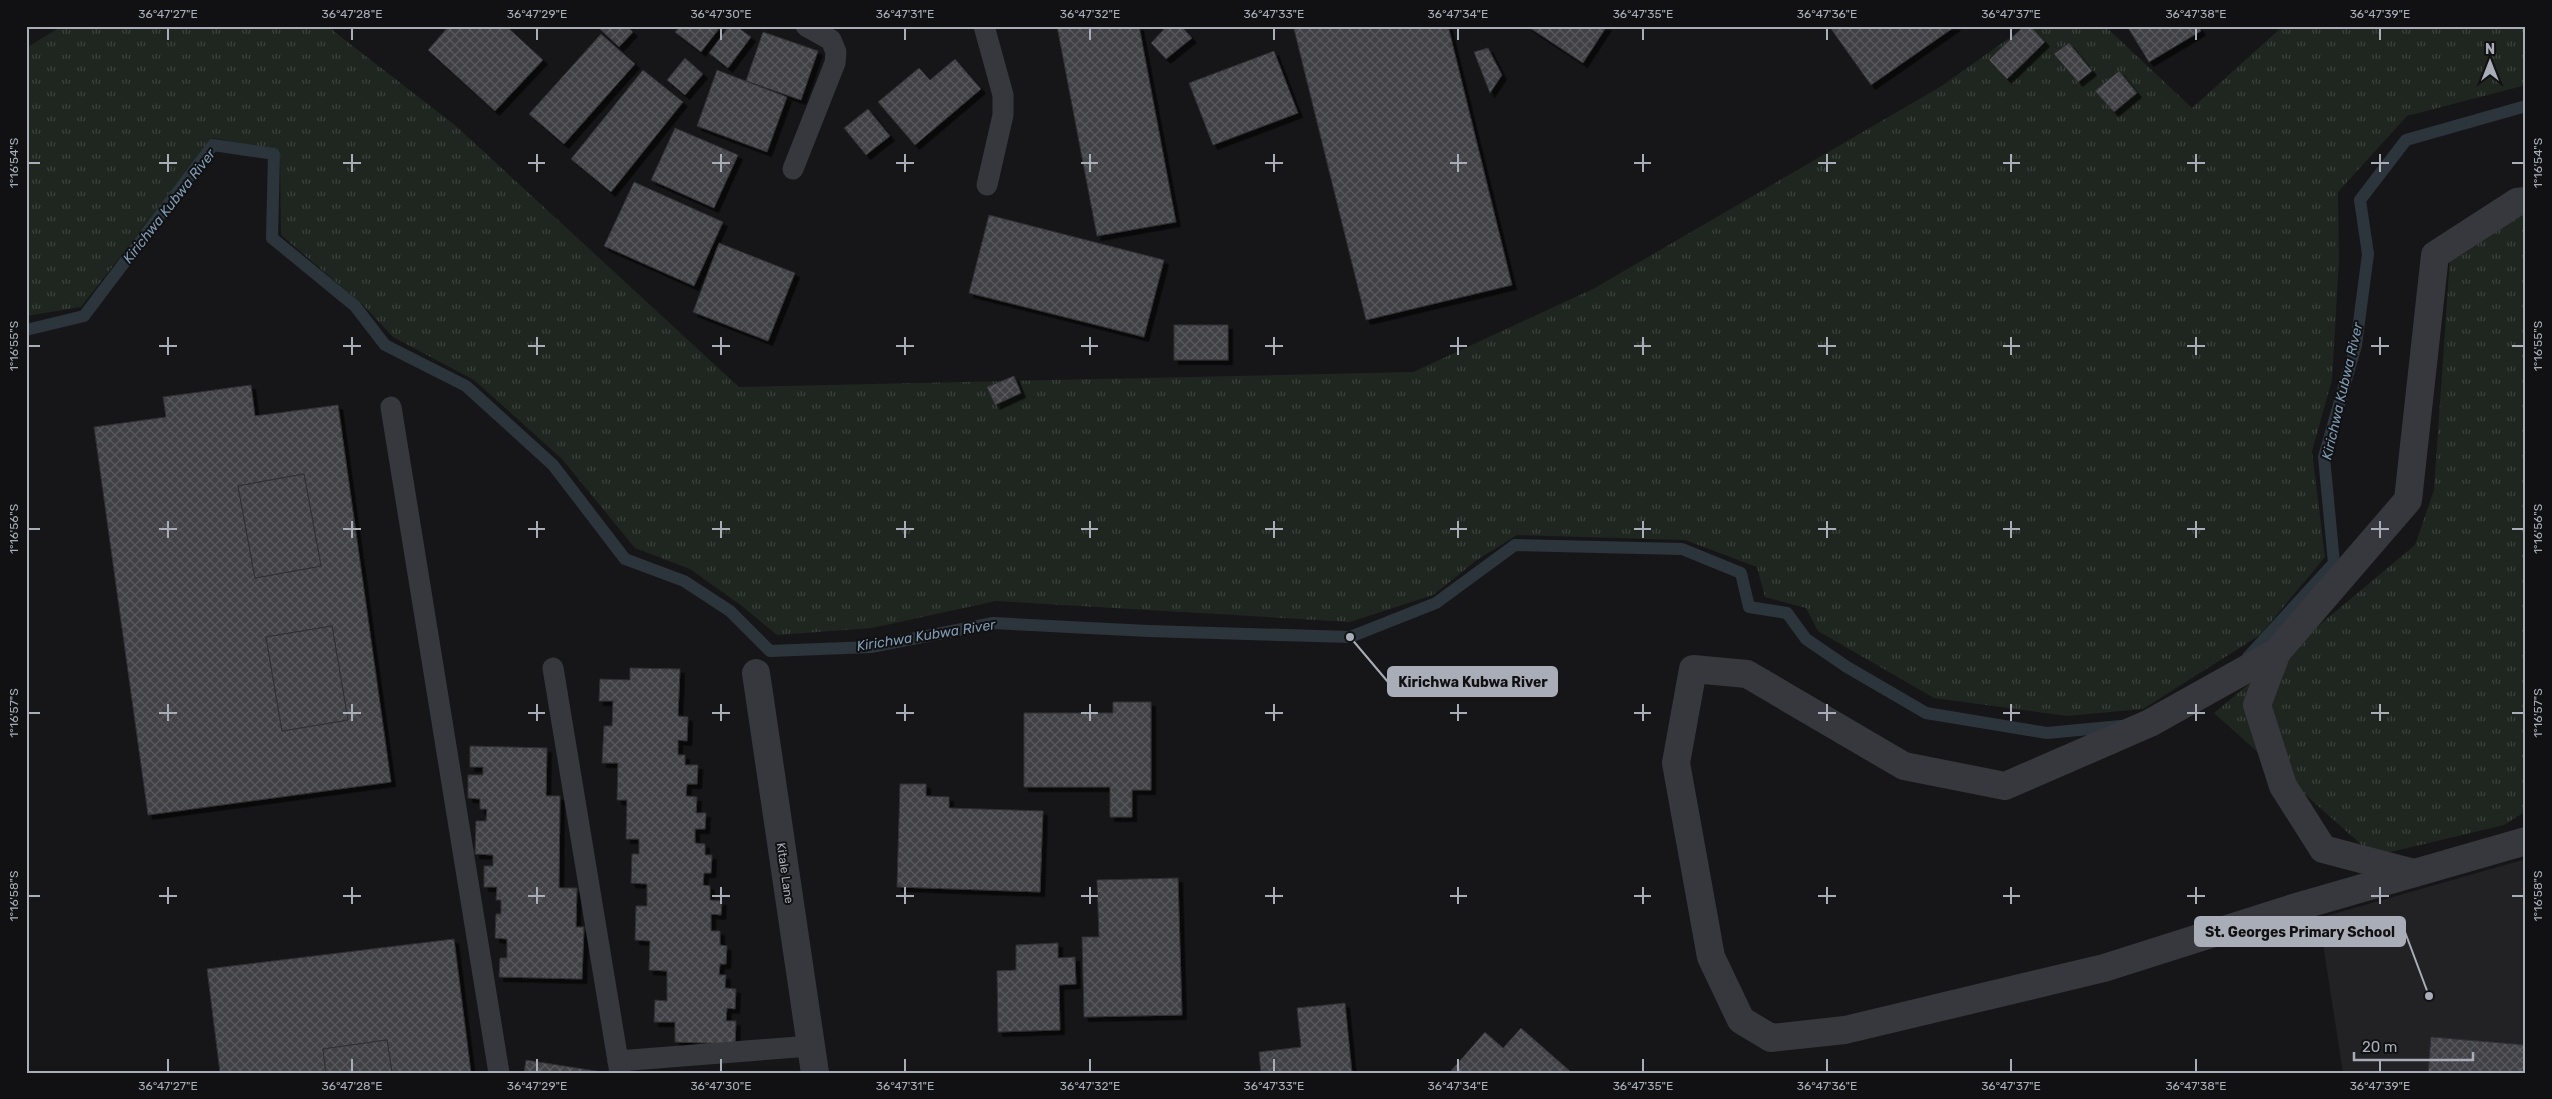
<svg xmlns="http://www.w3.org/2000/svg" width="2552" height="1099" font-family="Rubik,sans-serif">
	<defs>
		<pattern id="grass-tufts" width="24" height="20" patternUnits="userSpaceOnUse" patternTransform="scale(1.25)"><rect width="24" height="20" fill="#1e261f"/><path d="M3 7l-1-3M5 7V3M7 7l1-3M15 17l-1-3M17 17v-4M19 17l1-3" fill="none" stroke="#3c433d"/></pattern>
		<pattern id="building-cross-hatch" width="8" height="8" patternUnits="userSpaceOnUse" patternTransform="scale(1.25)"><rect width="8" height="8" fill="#404145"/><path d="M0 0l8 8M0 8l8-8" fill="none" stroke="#595a5e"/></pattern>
		<filter id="shadow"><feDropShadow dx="4.5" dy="4.5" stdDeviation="0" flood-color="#0009"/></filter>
	</defs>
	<rect width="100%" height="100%" fill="#161618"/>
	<path fill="#222225" d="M2526,859V1073H2343L2319,918Z"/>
	<g fill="url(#grass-tufts)">
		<path d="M62,26H327L456,126L739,387L1413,372L1593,289L1940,87L2026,26H2105L2192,108L2283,26H2526V85L2407,116L2338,192L2339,260L2332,380L2312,451L2325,557L2260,635L2143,709L2067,716L1934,698L1818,631L1806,608L1765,597L1757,567L1685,540L1517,535L1477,560L1433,595L1350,622L996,601L872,628L777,635L742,606L690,569L635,548L562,459L474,380L393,337L363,305L281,235L280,151L213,138L81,307L26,316V141L29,138L26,130V48Z"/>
		<path d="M2526,213V811L2504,825L2374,856L2214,713L2415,545L2434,490L2450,257L2484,223Z"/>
	</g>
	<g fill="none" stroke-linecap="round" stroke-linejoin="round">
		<g stroke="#2c353c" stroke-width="12">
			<path d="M26,330L84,316L213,145L274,154L272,238L355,306L385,345L466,386L553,465L625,559L684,581L730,611L770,651L871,647L993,623L1148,631L1350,637L1436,603L1515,545L1682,549L1741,573L1749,607L1787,613L1806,639L1847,667L1926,713L2047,733L2121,726"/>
			<path d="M2248,657L2334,563L2324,457L2356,345L2368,254L2360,200L2406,140L2526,106"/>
		</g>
	</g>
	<g fill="url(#building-cross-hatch)" stroke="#303034" fill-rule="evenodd" filter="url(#shadow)">
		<path d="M449,26H506L543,60L495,111L428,50Z"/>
		<path d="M602,26H626L633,32L619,47L600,29Z"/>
		<path d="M680,26H714L718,30L701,52L675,32Z"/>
		<path d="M729,26H736L751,37L728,68L709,53Z"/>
		<path d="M1057,26H1139L1176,222L1097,236Z"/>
		<path d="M1167,26H1181L1192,38L1166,59L1151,43Z"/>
		<path d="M1307,26H1448L1512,285L1366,320L1294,29Z"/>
		<path d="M1527,26H1607L1583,63Z"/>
		<path d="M1829,26H1956L1871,85Z"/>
		<path d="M2024,26H2030L2045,42L2007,79L1989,60Z"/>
		<path d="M2127,26H2198L2201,31L2149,62Z"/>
		<path d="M763,32L818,51L801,100L746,81Z"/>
		<path d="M601,34L635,64L564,144L529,114Z"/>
		<path d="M2069,43L2092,71L2078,82L2054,54Z"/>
		<path d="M1488,48L1502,75L1490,93L1474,52Z"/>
		<path d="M1274,51L1298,113L1213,145L1189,83Z"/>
		<path d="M685,58L703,74L685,95L667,80Z"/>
		<path d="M955,59L981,89L915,145L878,102L919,68L930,80Z"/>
		<path d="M643,70L683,102L611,192L571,159Z"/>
		<path d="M717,70L787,97L767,152L697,126Z"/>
		<path d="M2119,71L2137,93L2114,112L2095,91Z"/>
		<path d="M868,109L890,136L866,155L844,128Z"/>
		<path d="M675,128L738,155L714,208L651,180Z"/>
		<path d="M634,182L723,222L694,286L604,246Z"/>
		<path d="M989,215L1164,260L1144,337L969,293Z"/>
		<path d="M719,243L795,273L768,341L693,312Z"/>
		<rect x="1174" y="325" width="54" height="35"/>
		<path d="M1014,376L1021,393L995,405L987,387Z"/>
		<path d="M251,385L255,416L338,405L391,782L148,815L94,427L166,417L163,397ZM304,474L321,566L255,578L238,486ZM332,626L348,720L282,731L266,637Z"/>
		<path d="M304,474L321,566L255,578L238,486Z"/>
		<path d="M332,626L348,720L282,731L266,637Z"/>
		<path d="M630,668L680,669L678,716L688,717L687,741L678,740V755H685V765H698L697,784H687L686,796L697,797L696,813H706L705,829H695V843L705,844V855H712L711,873H704L703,885L710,886V900L722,901L721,915L711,914V931H720V945L727,946L726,964H720L719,975H726L725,988L736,989L735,1009L727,1008L726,1021H736L735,1044L675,1042V1022H654L655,1000L667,1001V971L649,970L650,941L635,940L636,906H647V884L631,883L632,854H639V839H626L627,800H617L618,763H602L604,726H612L613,701H599L600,679L630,680Z"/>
		<path d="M1113,702H1151V790H1132V817H1110V787H1024V713H1113Z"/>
		<path d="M470,746L547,748L546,796H560L559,888H577L576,927H584L582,979L499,977L500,958H507V939L495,938L496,914H501V900H496L497,887H484V866H493V855L475,854L476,821H486L487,809H480V799L468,798V775H483V767H470Z"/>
		<path d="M900,784H926V796L949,797V808L1043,811L1040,892L897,887Z"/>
		<path d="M1178,878L1182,1015L1084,1017L1082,937H1099L1097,880Z"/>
		<path d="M454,939L471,1073H392L387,1040L323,1049L326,1073H220L207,969Z"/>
		<path d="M1058,943V958L1075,957L1076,984L1059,985L1060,1030L998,1032L997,971L1016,970V945Z"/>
		<path d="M1345,1003L1352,1073H1261L1259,1052L1301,1047L1297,1008Z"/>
		<path d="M1521,1028L1571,1072L1449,1073L1485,1032L1503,1048Z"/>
		<path d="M2431,1037L2526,1045V1073H2428Z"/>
		<path d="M387,1040L392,1073H326L323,1049Z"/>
		<path d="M526,1060L608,1073H524Z"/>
	</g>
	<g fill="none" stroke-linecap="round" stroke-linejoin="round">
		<g stroke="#37383d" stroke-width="21">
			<path d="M984,26L1003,95V115L987,185"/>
			<path d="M793,169L835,63L836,52L831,40L806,26"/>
			<path d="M391,407L499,1073"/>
			<path d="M553,668L620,1073"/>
			<path d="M618,1061L810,1046"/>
		</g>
		<g stroke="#37383d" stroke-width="28">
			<path d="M2526,201L2517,202L2435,255L2408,500L2277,652L2150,723L2005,786L1904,766L1747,674L1693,669L1676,763L1711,957L1741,1020L1771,1038L1845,1030L2104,968L2293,908L2526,841"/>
			<path d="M2277,652L2257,705L2283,786L2323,849L2414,873"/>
			<path d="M756,673L815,1073"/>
		</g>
	</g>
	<path fill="none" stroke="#a8adb8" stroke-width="2" d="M168,28V40M352,28V40M537,28V40M721,28V40M905,28V40M1090,28V40M1274,28V40M1458,28V40M1643,28V40M1827,28V40M2011,28V40M2196,28V40M2380,28V40M168,154V172M352,154V172M537,154V172M721,154V172M905,154V172M1090,154V172M1274,154V172M1458,154V172M1643,154V172M1827,154V172M2011,154V172M2196,154V172M2380,154V172M28,163H40M159,163H177M343,163H361M528,163H545M712,163H730M896,163H914M1081,163H1098M1265,163H1283M1450,163H1467M1634,163H1651M1818,163H1836M2003,163H2020M2187,163H2205M2371,163H2389M2512,163H2524M168,337V355M352,337V355M537,337V355M721,337V355M905,337V355M1090,337V355M1274,337V355M1458,337V355M1643,337V355M1827,337V355M2011,337V355M2196,337V355M2380,337V355M28,346H40M159,346H177M343,346H361M528,346H545M712,346H730M896,346H914M1081,346H1098M1265,346H1283M1450,346H1467M1634,346H1651M1818,346H1836M2003,346H2020M2187,346H2205M2371,346H2389M2512,346H2524M168,521V538M352,521V538M537,521V538M721,521V538M905,521V538M1090,521V538M1274,521V538M1458,521V538M1643,521V538M1827,521V538M2011,521V538M2196,521V538M2380,521V538M28,529H40M159,529H177M343,529H361M528,529H545M712,529H730M896,529H914M1081,529H1098M1265,529H1283M1450,529H1467M1634,529H1651M1818,529H1836M2003,529H2020M2187,529H2205M2371,529H2389M2512,529H2524M168,704V721M352,704V721M537,704V721M721,704V721M905,704V721M1090,704V721M1274,704V721M1458,704V721M1643,704V721M1827,704V721M2011,704V721M2196,704V721M2380,704V721M28,713H40M159,713H177M343,713H361M528,713H545M712,713H730M896,713H914M1081,713H1098M1265,713H1283M1450,713H1467M1634,713H1651M1818,713H1836M2003,713H2020M2187,713H2205M2371,713H2389M2512,713H2524M168,887V904M352,887V904M537,887V904M721,887V904M905,887V904M1090,887V904M1274,887V904M1458,887V904M1643,887V904M1827,887V904M2011,887V904M2196,887V904M2380,887V904M28,896H40M159,896H177M343,896H361M528,896H545M712,896H730M896,896H914M1081,896H1098M1265,896H1283M1450,896H1467M1634,896H1651M1818,896H1836M2003,896H2020M2187,896H2205M2371,896H2389M2512,896H2524M168,1059V1072M352,1059V1072M537,1059V1072M721,1059V1072M905,1059V1072M1090,1059V1072M1274,1059V1072M1458,1059V1072M1643,1059V1072M1827,1059V1072M2011,1059V1072M2196,1059V1072M2380,1059V1072"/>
	<g text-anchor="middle" stroke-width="4" stroke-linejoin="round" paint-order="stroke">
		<g font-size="12" fill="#a8adb8" stroke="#111113">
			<text transform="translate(785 873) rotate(82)" y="4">Kitale Lane</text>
		</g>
		<g font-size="14" font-style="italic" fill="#7f9bb3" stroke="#111113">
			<text transform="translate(169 206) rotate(-52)" y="5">Kirichwa Kubwa River</text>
			<text transform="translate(2342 391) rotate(-77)" y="5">Kirichwa Kubwa River</text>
			<text transform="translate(926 635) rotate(-9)" y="5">Kirichwa Kubwa River</text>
		</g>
	</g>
	<path fill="none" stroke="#a8adb8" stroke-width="2" d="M1350 637L1388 682M2429 996L2405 932"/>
	<g fill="#a8adb8" stroke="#111113" stroke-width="2">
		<circle cx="1350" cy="637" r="5"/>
		<circle cx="2429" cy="996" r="5"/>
	</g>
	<g fill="#a8adb8" stroke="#a8adb8" stroke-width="2">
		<rect x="1388" y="667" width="169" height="29" rx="5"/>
		<rect x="2195" y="917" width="210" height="29" rx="5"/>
	</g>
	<g font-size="14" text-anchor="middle" font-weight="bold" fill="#111">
		<text x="1473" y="687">Kirichwa Kubwa River</text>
		<text x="2300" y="937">St. Georges Primary School</text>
	</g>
	<rect width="2552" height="1099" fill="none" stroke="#111113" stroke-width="55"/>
	<g transform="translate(2490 62)" stroke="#111113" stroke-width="4" paint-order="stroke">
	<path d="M0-4L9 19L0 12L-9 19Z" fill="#a8adb8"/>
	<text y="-8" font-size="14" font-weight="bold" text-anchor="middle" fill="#a8adb8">N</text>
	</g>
	<path d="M2354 1052v8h119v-8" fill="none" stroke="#a8adb8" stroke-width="2.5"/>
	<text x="2362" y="1052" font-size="15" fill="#a8adb8" stroke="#111113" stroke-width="4" paint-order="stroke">20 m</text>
	<rect x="28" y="28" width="2496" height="1044" fill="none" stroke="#a8adb8" stroke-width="2"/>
	<g font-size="12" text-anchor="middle" fill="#a8adb8">
		<text x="168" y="18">36°47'27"E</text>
		<text x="352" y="18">36°47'28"E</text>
		<text x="537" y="18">36°47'29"E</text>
		<text x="721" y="18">36°47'30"E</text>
		<text x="905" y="18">36°47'31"E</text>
		<text x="1090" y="18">36°47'32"E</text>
		<text x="1274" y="18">36°47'33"E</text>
		<text x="1458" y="18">36°47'34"E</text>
		<text x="1643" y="18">36°47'35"E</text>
		<text x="1827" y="18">36°47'36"E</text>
		<text x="2011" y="18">36°47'37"E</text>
		<text x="2196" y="18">36°47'38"E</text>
		<text x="2380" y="18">36°47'39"E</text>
		<text transform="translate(14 163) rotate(-90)" y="4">1°16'54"S</text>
		<text transform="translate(2538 163) rotate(-90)" y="4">1°16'54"S</text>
		<text transform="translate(14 346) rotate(-90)" y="4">1°16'55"S</text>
		<text transform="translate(2538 346) rotate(-90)" y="4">1°16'55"S</text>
		<text transform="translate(14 529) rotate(-90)" y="4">1°16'56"S</text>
		<text transform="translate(2538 529) rotate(-90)" y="4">1°16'56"S</text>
		<text transform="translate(14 713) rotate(-90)" y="4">1°16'57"S</text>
		<text transform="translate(2538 713) rotate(-90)" y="4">1°16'57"S</text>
		<text transform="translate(14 896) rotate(-90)" y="4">1°16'58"S</text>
		<text transform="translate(2538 896) rotate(-90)" y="4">1°16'58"S</text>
		<text x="168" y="1090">36°47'27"E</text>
		<text x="352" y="1090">36°47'28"E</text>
		<text x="537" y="1090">36°47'29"E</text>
		<text x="721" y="1090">36°47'30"E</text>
		<text x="905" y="1090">36°47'31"E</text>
		<text x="1090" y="1090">36°47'32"E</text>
		<text x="1274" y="1090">36°47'33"E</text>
		<text x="1458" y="1090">36°47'34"E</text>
		<text x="1643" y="1090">36°47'35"E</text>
		<text x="1827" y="1090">36°47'36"E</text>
		<text x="2011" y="1090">36°47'37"E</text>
		<text x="2196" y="1090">36°47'38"E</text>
		<text x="2380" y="1090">36°47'39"E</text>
	</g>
</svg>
